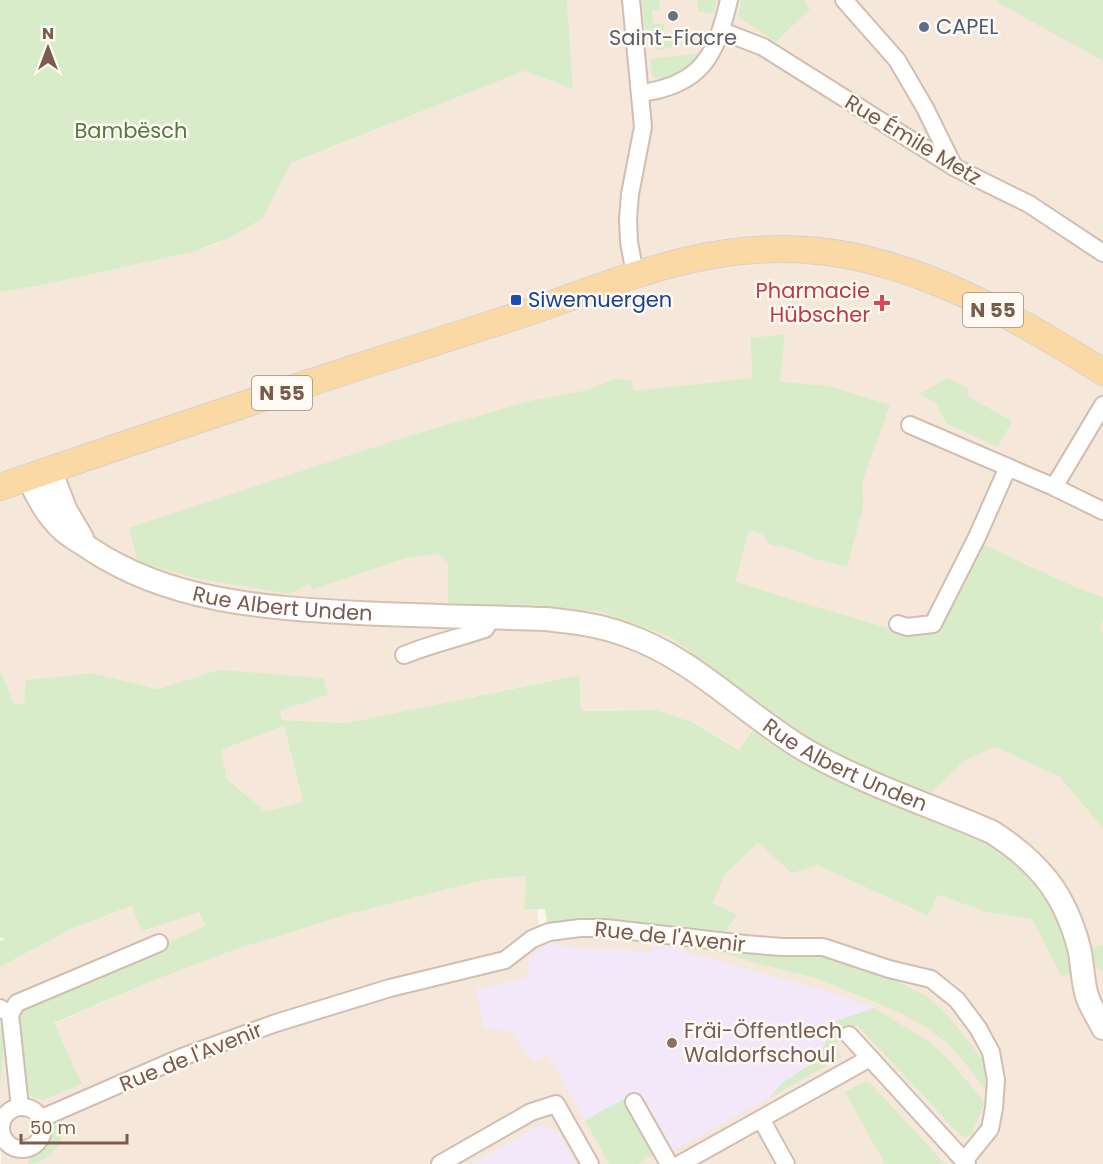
<svg xmlns="http://www.w3.org/2000/svg" width="1103" height="1164" font-family="Poppins,sans-serif">
	<rect width="100%" height="100%" fill="#fdf6ec"/>
	<g fill="#f5e8da">
		<path d="M567,0H996L1103,61V1164H1L0,1094L4,1041L0,1025V967L75,927L132,906L199,911L205,927L54,992L26,1088L28,1093L81,1084L53,1024L147,983L234,950L346,915L488,879L526,876L524,910H537L539,924L607,920L723,934L738,915L713,903L725,874L758,843L792,872L818,864L928,916L938,895L986,912L1032,919L1061,976L1063,930L754,727L740,750L692,722L656,710L581,711L578,675L346,723L282,720L280,711L328,695L218,670L158,689L91,673L27,680L24,703L13,704L0,669V292L38,286L197,251L217,244L263,218L291,163L524,71L573,89Z"/>
		<path d="M284,726L303,802L265,811L227,779L221,750Z"/>
	</g>
	<g fill="#f3e8fa">
		<path d="M549,943L574,947L652,952L653,944L671,946L689,953L824,990L874,1008L836,1021L817,1060L782,1083L769,1098L673,1150L644,1097L633,1094L585,1120L547,1054L533,1061L511,1032L484,1027L476,989L527,978L529,957Z"/>
		<path d="M538,1126L551,1128L560,1136L576,1164H471Z"/>
	</g>
	<g fill="#d8ecc9" fill-rule="evenodd">
		<path d="M0,0H567L573,89L524,71L291,163L263,218L231,237L197,251L38,286L0,292Z"/>
		<path d="M642,0H659L660,9L652,10L653,24H664L665,36H673L674,47L658,50C642,38 644,18 642,0Z"/>
		<path d="M697,0H717L713,14L698,11Z"/>
		<path d="M741,0H804L810,9L776,42L738,17Z"/>
		<path d="M996,0H1103V61L1000,4Z"/>
		<path d="M701,53C692,66 668,85 652,76L650,59Z"/>
		<path d="M785,334L780,382L829,386L890,405L862,482L863,507L847,567L816,559L787,548L771,545L761,534L749,530L735,582L907,634L936,631L980,543L1075,587L1103,597V619L1100,630L1103,632V828L1059,776L995,747L965,760L931,793L833,756L747,695L671,637L599,611L448,603V563L437,554L405,558L312,590L310,583L290,594L194,578L138,562L129,528L405,437L530,401L583,391L616,379L631,380L634,391L752,378L751,338Z"/>
		<path d="M948,378L969,389L967,396L1012,421L998,447L947,424L935,402L919,394Z"/>
		<path d="M0,669L14,704L24,703L26,680L91,673L158,689L218,670L324,678L328,695L280,711L282,720L346,723L579,675L581,711L656,710L692,722L739,750L755,727L990,842C1005,852 1033,874 1042,889C1059,915 1066,943 1074,973L1061,976L1032,919L986,912L938,895L928,916L818,865L792,873L758,843L725,874L713,903L738,915L723,934L607,920L547,924L545,909L524,910L526,876L488,879L346,915L234,950L147,983L54,1023L82,1084L43,1100L30,1096L26,1088H24L18,1017L23,1008L205,926L199,912L142,931L132,906L75,927L0,967V941L5,939L0,937ZM284,726L303,802L265,811L227,779L221,750Z"/>
		<path d="M1103,945V971L1090,962L1089,949Z"/>
		<path d="M700,946L763,953L818,956L887,976L928,997L949,1017L988,1066L990,1080L987,1092L962,1059L947,1043L928,1029L903,1014L816,978L763,965Z"/>
		<path d="M874,1008L931,1043L951,1062L985,1103L971,1135L963,1138L857,1025L834,1046L842,1057L769,1098L782,1083L817,1060L836,1021Z"/>
		<path d="M0,1025L4,1040L0,1094Z"/>
		<path d="M864,1082H869L945,1164H885L845,1092Z"/>
		<path d="M626,1098L657,1153L637,1164H609L585,1120Z"/>
		<path d="M63,1116C70,1137 50,1164 28,1164C32,1154 43,1151 47,1141C52,1131 52,1123 63,1116Z"/>
	</g>
	<g fill="none" stroke-linecap="round" stroke-linejoin="round">
		<defs>
			<g id="minor">
				<path d="M631,0L643,127L630,194L628,219L629,242L635,274"/>
				<path d="M844,0L897,60L925,108L954,167"/>
				<path d="M722,31L763,47L954,167L1029,204L1103,253"/>
				<path d="M641,93C702,85 716,55 729,0"/>
				<path d="M910,425L1054,487L1103,511"/>
				<path d="M1054,487L1103,405"/>
				<path d="M898,624L907,627L933,624L977,537L1008,467"/>
				<path d="M404,655C431,644 458,638 485,629L488,624V617"/>
				<path d="M0,1008L10,1014L20,1107"/>
				<path d="M10,1014L17,1003L159,943"/>
				<path d="M849,1035L967,1164"/>
				<path d="M634,1102L669,1164"/>
				<circle cx="22" cy="1128" r="21"/>
				<path d="M42,1118L182,1057L276,1023L390,988L505,960L532,939L549,932L580,928H605L745,944L782,947H823L889,969L931,979L957,1000L978,1028L991,1052L996,1080L994,1108L990,1129L964,1161"/>
				<path d="M761,1119L786,1164"/>
				<path d="M440,1164L531,1112L556,1104L590,1164"/>
				<path d="M680,1164L870,1058"/>
			</g>
			<g id="secondary">
				<path d="M50,470L66,511L82,538"/>
				<path id="s1" d="M28,477C37,496 47,516 63,530C70,537 81,542 89,548C169,602 266,608 359,613C421,616 483,617 546,619C573,622 600,625 626,635C694,658 744,714 805,750C864,784 930,805 992,832C1039,862 1065,894 1079,948C1083,964 1082,983 1088,999C1092,1009 1098,1018 1103,1028"/>
			</g>
			<path id="primary" d="M0,487C168,429 337,373 507,319C611,286 695,242 807,250C912,257 1016,317 1103,372"/>
		</defs>
		<use href="#minor" stroke="#d1beb0" stroke-width="20"/>
		<use href="#secondary" stroke="#d6c0b0" stroke-width="26"/>
		<use href="#primary" stroke="#dad1cd" stroke-width="28"/>
		<use href="#minor" stroke="#fff" stroke-width="16"/>
		<use href="#secondary" stroke="#fff" stroke-width="22"/>
		<use href="#primary" stroke="#fbd9a5" stroke-width="26"/>
	</g>
	<circle fill="#6b7280" stroke="#fffaf3" stroke-width="2" cx="673" cy="16" r="6"/>
	<circle fill="#5c6f8a" stroke="#fffaf3" stroke-width="2" cx="924" cy="27" r="6"/>
	<rect fill="#1a4fb4" stroke="#fffaf3" stroke-width="2" x="510" y="294" width="12" height="12" rx="3"/>
	<path fill="#e0444e" stroke="#fffaf3" stroke-width="2" d="M879 294h6v6h6v6h-6v6h-6v-6h-6v-6h6z"/>
	<circle fill="#8d6e63" stroke="#fffaf3" stroke-width="2" cx="672" cy="1043" r="6"/>
	<g text-anchor="middle" stroke-width="5" stroke-linejoin="round" paint-order="stroke">
		<g fill="#fffaf3" stroke="#a28b7f" stroke-width="1.5">
			<rect x="963" y="293" width="60" height="34" rx="4.5"/>
			<rect x="252" y="376" width="60" height="34" rx="4.5"/>
		</g>
		<g font-size="20" font-weight="bold" fill="#7a5c4d">
			<text x="993" y="317">N 55</text>
			<text x="282" y="400">N 55</text>
		</g>
		<g font-size="21" fill="#4e5e75" stroke="#fffaf3" text-anchor="start">
			<text x="936" y="34">CAPEL</text>
		</g>
		<g font-size="21" fill="#5b616d" stroke="#fffaf3">
			<text x="673" y="45">Saint-Fiacre</text>
		</g>
		<g font-size="21" fill="#537a41" stroke="#fffaf3">
			<text x="131" y="138">Bambësch</text>
		</g>
		<g font-size="21" fill="#7a5c4d" stroke="#fffaf3">
			<text transform="translate(913 140) rotate(31)" y="7">Rue Émile Metz</text>
			<text dy="7" stroke="none"><textPath href="#s1" startOffset="300">Rue Albert Unden</textPath></text>
			<text dy="7" stroke="none"><textPath href="#s1" startOffset="902">Rue Albert Unden</textPath></text>
			<text transform="translate(670 937) rotate(6)" y="7">Rue de l'Avenir</text>
			<text transform="translate(191 1057) rotate(-22)" y="7">Rue de l'Avenir</text>
		</g>
		<g font-size="21" fill="#be3a42" stroke="#fffaf3" text-anchor="end">
			<text x="870" y="298">Pharmacie<tspan x="870" dy="24">Hübscher</tspan></text>
		</g>
		<g font-size="21" fill="#164399" stroke="#fffaf3" text-anchor="start">
			<text x="528" y="307">Siwemuergen</text>
		</g>
		<g font-size="21" fill="#785e54" stroke="#fffaf3" text-anchor="start">
			<text x="684" y="1038">Fräi-Öffentlech<tspan x="684" dy="24">Waldorfschoul</tspan></text>
		</g>
	</g>
	<g transform="translate(48 48)" stroke="#fffaf3" stroke-width="4.5" paint-order="stroke">
	<path d="M0-4.5L10 22L0 15L-10 22Z" fill="#7a5c4d"/>
	<text y="-9" font-size="16" font-weight="bold" text-anchor="middle" fill="#7a5c4d">N</text>
	</g>
	<path d="M21 1134v9h106v-9" fill="none" stroke="#7a5c4d" stroke-width="3"/>
	<text x="30" y="1134" font-size="18" fill="#7a5c4d" stroke="#fffaf3" stroke-width="4.5" paint-order="stroke">50 m</text>
</svg>
